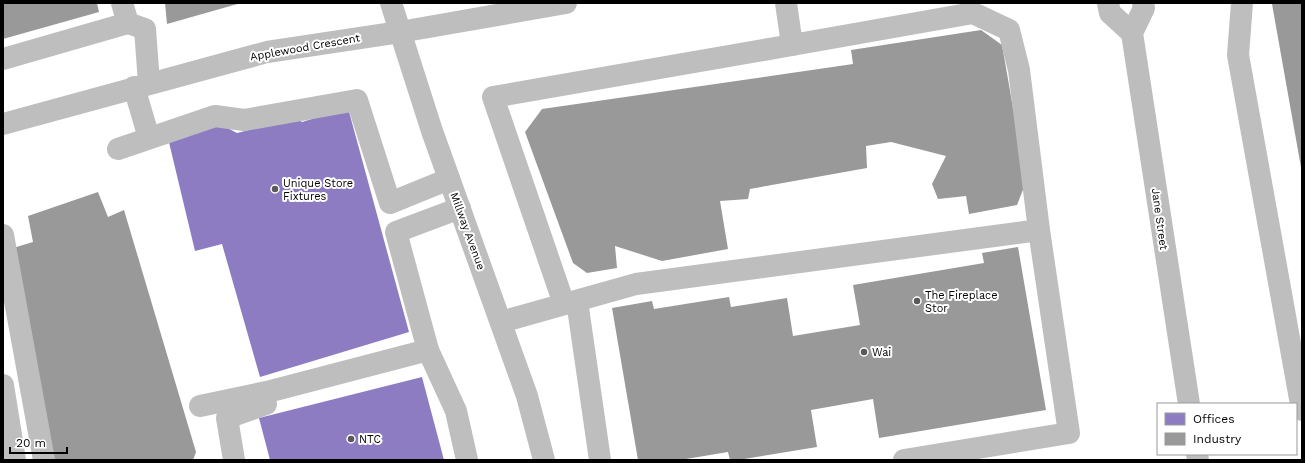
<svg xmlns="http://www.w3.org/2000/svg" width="1305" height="463" font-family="'Work Sans',sans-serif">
	<rect width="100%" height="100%" fill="#fff"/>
	<g fill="#8e7cc3">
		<path d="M348,108L409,332L260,377L222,244L195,251L167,134L216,122L237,133L296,118L302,122Z"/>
		<path d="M422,377L444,460H270L259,418Z"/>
	</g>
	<g fill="#999">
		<path d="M3,3H97L99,12L3,39Z"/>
		<path d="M165,3H241L167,24Z"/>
		<path d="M1275,3H1302V173L1272,4Z"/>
		<path d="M981,30L1002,45L1026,182L1017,205L969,214L966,196L938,199L932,184L946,156L891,142L866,146L867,168L750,189L748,199L720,201L728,249L662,261L615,246L617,268L587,273L573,263L525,132L542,109L853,64L851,50Z"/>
		<path d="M98,192L108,217L124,210L196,452L193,460H45L13,248L33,242L28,216Z"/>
		<path d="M1018,247L1046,410L879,438L873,399L811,410L817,447L738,460H730L728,452L680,460H638L612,308L652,301L654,309L729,297L731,307L787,298L793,336L860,325L853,285L984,263L982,253Z"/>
	</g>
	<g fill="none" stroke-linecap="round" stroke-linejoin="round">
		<g stroke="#bebebe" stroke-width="22">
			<path d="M122,3L128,23L145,29L149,83"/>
			<path d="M391,3L432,131L527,396L544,460"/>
			<path d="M1242,3L1238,55L1302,410"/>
			<path d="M3,59L128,23"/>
			<path d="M134,87L149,138"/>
			<path d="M3,124L267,52L400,32L566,3"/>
			<path d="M118,149L215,116L244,120L357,100L390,203L449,179"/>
			<path d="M3,235L44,460"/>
			<path d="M577,301L600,460"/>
			<path d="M564,304L493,97L792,45"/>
			<path d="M501,322L636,284L1039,230L1019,70L1009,30L973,13L792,45L786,3"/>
			<path d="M428,350L456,411L467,460"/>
			<path d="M3,385L15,460"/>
			<path d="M200,406L271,391L428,350L396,232L460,208"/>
			<path d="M234,460L227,418L266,404"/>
			<path d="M904,460L1069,433L1039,230"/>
		</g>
		<g stroke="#bdbdbd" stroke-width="22">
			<path d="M1108,3L1110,13L1132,33"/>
			<path d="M1143,3L1144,8L1132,33L1189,404"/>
			<path d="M1197,454L1198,460"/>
		</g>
	</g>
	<g fill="#595959" stroke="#fff" stroke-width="1.5">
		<circle cx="275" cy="189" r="4"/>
		<circle cx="917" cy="301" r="4"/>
		<circle cx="864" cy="352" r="4"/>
		<circle cx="351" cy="439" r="4"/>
	</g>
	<g text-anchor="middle" stroke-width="4" stroke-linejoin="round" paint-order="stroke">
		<g font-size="11" fill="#000" stroke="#fff">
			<text transform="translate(305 47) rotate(-10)" y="4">Applewood Crescent</text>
			<text transform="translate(1160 219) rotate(82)" y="4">Jane Street</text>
			<text transform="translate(468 231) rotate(70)" y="4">Millway Avenue</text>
		</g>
		<g font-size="11" fill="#000" stroke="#fff" text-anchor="start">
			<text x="283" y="187">Unique Store<tspan x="283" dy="13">Fixtures</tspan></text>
			<text x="925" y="299">The Fireplace<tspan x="925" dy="13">Stor</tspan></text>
			<text x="872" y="356">Wai</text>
			<text x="359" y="443">NTC</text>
		</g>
	</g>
	<rect width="1305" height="463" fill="none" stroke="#000000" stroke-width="8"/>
	<rect x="1157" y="403" width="140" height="52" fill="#ffffff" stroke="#999999"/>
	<rect x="1165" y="413" width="20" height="12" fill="#8e7cc3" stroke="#999999"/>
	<text x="1193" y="423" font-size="12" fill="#000000">Offices</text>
	<rect x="1165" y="433" width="20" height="12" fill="#999999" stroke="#999999"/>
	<text x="1193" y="443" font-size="12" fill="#000000">Industry</text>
	<path d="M10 447v6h57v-6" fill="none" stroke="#000000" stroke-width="2"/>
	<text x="16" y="447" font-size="12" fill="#000000" stroke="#ffffff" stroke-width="3" paint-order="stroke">20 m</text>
</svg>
